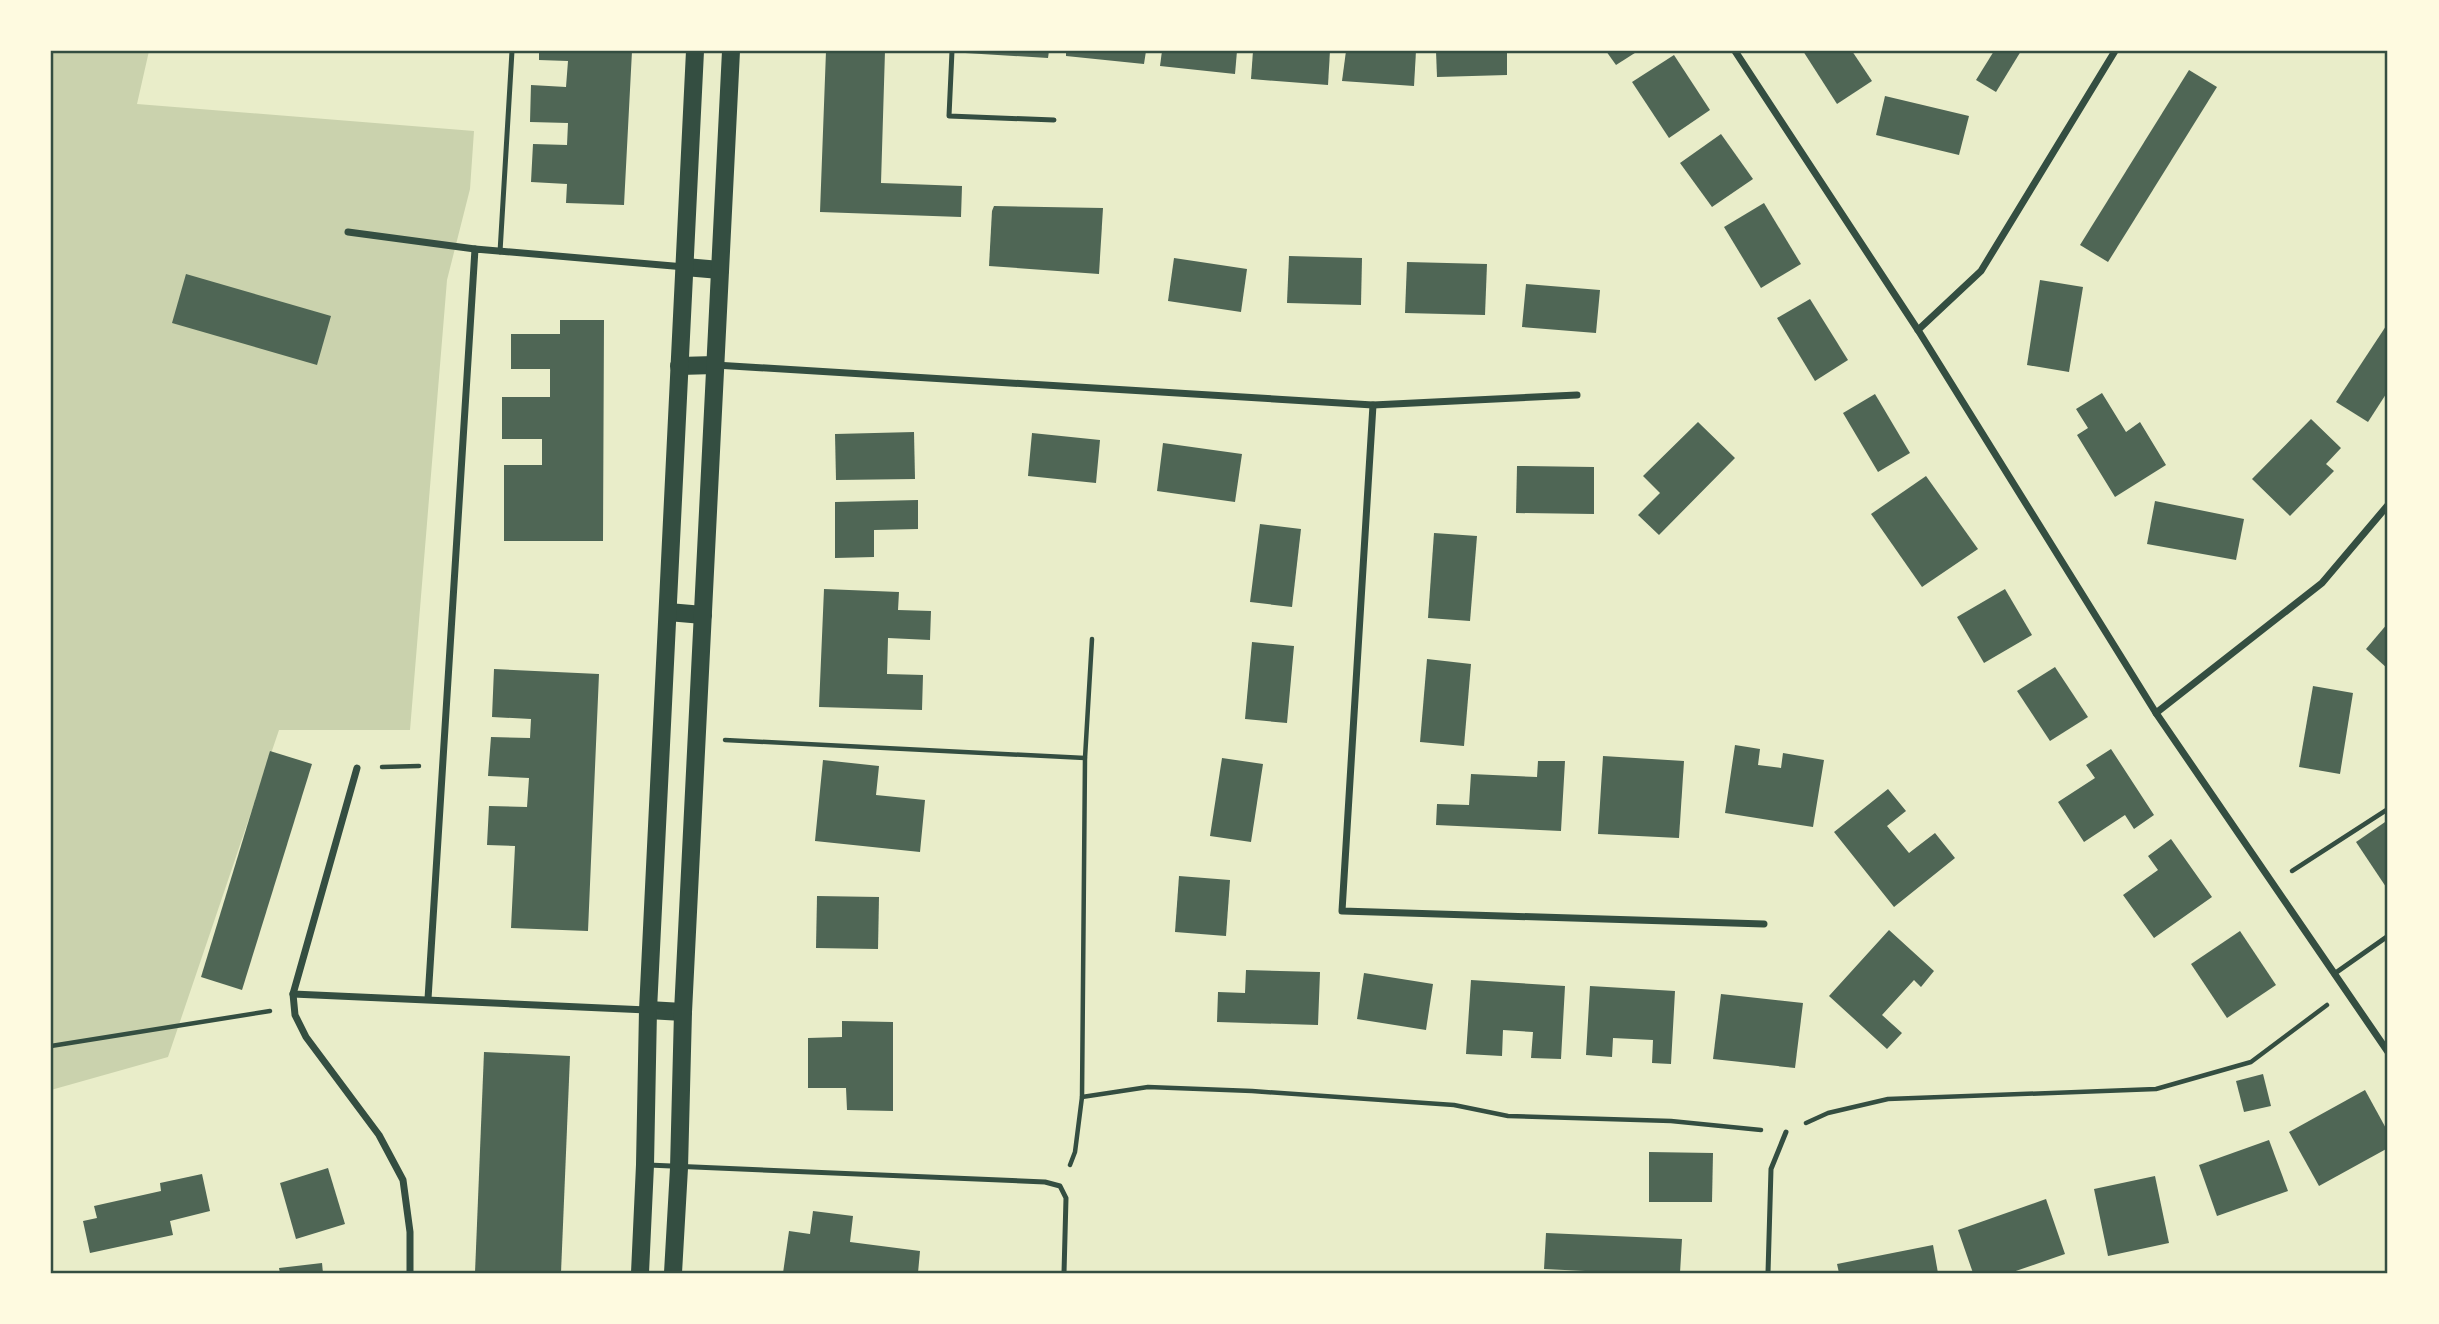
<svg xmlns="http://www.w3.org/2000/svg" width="2439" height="1324" font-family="Inter,sans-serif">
	<rect width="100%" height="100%" fill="#e9edc9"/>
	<path fill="#cad2ad" d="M51,51H149L137,104L474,131L470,189L447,280L410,730H279L168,1057L51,1090Z"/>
	<g fill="#4f6655">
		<path d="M539,51H632L624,205L566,203L567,184L531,182L533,144L567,145L568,123L530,122L531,85L566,87L568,61L539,60Z"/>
		<path d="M826,51H885L881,183L962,186L961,217L820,212Z"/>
		<path d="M965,51H1049L1048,58L965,53Z"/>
		<path d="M1066,51H1146L1144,64L1066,56Z"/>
		<path d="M1162,51H1237L1235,74L1160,66Z"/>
		<path d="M1253,51H1330L1328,85L1251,79Z"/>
		<path d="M1346,51H1416L1414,86L1342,81Z"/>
		<path d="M1436,51H1507V75L1437,77Z"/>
		<path d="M1606,51H1638L1616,65Z"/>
		<path d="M1803,51H1852L1872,81L1837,104Z"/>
		<path d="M1994,51H2021L1996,92L1976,80Z"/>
		<path d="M1674,55L1710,110L1669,138L1632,82Z"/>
		<path d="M2189,70L2217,87L2108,262L2080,245Z"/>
		<path d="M1885,96L1969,116L1959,155L1876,135Z"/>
		<path d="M1721,134L1753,179L1712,207L1680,163Z"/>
		<path d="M1764,203L1801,264L1761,288L1724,227Z"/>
		<path d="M994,206L1103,208L1099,274L989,266L992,211Z"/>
		<path d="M1289,256L1362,258L1361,305L1287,303Z"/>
		<path d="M1174,258L1247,269L1241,312L1168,301Z"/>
		<path d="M1407,262L1487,264L1485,315L1405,313Z"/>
		<path d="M186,274L331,316L317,365L172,323Z"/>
		<path d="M2040,280L2083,287L2069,372L2027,365Z"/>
		<path d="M1526,284L1600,290L1596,333L1522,327Z"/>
		<path d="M1810,299L1848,360L1815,381L1777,318Z"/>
		<path d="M560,320H604L603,541H504V465H542V439H502V397H550V369H511V334H560Z"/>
		<path d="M2388,323V391L2368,422L2336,402Z"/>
		<path d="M2102,393L2126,432L2140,422L2166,465L2115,497L2077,435L2088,428L2076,409Z"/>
		<path d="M1875,394L1910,453L1878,472L1843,413Z"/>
		<path d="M2311,419L2341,448L2326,464L2334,471L2290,516L2252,479Z"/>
		<path d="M1698,422L1735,458L1659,535L1638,515L1660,493L1643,476Z"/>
		<path d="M914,432L915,479L836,480L835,434Z"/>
		<path d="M1032,433L1100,440L1096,483L1028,476Z"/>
		<path d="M1163,443L1242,454L1235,502L1157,491Z"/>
		<path d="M1517,466L1594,467V514L1516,513Z"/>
		<path d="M1926,476L1978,549L1922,587L1871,514Z"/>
		<path d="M918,500V529L874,530V557L835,558V502Z"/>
		<path d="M2155,501L2244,519L2236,560L2147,544Z"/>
		<path d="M1260,524L1301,529L1292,607L1250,602Z"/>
		<path d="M1434,533L1477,536L1470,621L1428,618Z"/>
		<path d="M824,589L899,592L898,610L931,611L930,640L888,638L887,674L923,675L922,710L819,707Z"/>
		<path d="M2005,589L2032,635L1984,663L1957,617Z"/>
		<path d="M2388,623V669L2366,649Z"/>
		<path d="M1252,642L1294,646L1287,723L1245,719Z"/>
		<path d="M1427,659L1471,664L1464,746L1420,742Z"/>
		<path d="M2055,667L2088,717L2050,741L2017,691Z"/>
		<path d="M494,669L599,674L588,931L511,928L515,846L487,845L489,806L527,807L529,778L488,776L491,737L530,738L531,719L492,717Z"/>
		<path d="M2313,686L2353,693L2340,774L2299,767Z"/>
		<path d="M1735,745L1760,749L1758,765L1781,768L1783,753L1824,760L1813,827L1725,813Z"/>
		<path d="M2111,749L2154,815L2134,829L2125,815L2084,842L2058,802L2095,778L2086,765Z"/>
		<path d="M270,751L312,764L242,990L201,977Z"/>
		<path d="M1603,756L1684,761L1679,838L1598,834Z"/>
		<path d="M1222,758L1263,764L1251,842L1210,836Z"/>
		<path d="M823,760L879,766L876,795L925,800L920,852L815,841Z"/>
		<path d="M1538,761H1565L1561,831L1436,825L1437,804L1469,805L1471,774L1537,777Z"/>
		<path d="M1888,789L1906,811L1887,826L1909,853L1935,833L1955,858L1894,907L1834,832Z"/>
		<path d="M2388,820V890L2356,842Z"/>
		<path d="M2171,839L2212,897L2154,938L2123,895L2158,870L2148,856Z"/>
		<path d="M1179,876L1230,880L1226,936L1175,932Z"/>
		<path d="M817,896L879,897L878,949L816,948Z"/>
		<path d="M1889,930L1934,971L1921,987L1914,980L1882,1015L1902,1033L1887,1049L1829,996Z"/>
		<path d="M2240,931L2276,985L2227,1018L2191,964Z"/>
		<path d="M1246,970L1320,972L1318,1025L1217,1022L1218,992L1245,993Z"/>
		<path d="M1364,973L1433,984L1426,1030L1357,1019Z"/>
		<path d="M1471,980L1565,986L1561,1059L1531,1058L1533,1032L1503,1030L1502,1056L1466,1054Z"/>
		<path d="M1590,986L1675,991L1671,1064L1652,1063L1653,1040L1613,1038L1612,1057L1586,1055Z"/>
		<path d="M1721,994L1803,1003L1795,1068L1713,1059Z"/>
		<path d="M842,1021L893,1022V1111L847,1110L846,1088H808V1038L842,1037Z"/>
		<path d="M484,1052L570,1056L561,1273H475Z"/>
		<path d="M2263,1074L2271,1106L2244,1112L2236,1081Z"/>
		<path d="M2365,1090L2388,1132V1148L2319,1186L2289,1132Z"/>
		<path d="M2269,1140L2288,1191L2217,1216L2199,1165Z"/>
		<path d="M1649,1152L1713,1153L1712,1202H1649Z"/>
		<path d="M328,1168L345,1224L296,1239L280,1183Z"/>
		<path d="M202,1174L210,1211L170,1221L173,1235L90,1253L83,1221L97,1218L94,1206L161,1191L160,1183Z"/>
		<path d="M2155,1176L2169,1243L2108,1256L2094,1189Z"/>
		<path d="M2046,1199L2065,1254L2010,1273H1973L1958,1230Z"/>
		<path d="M813,1211L853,1216L850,1242L920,1251L918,1273H783L789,1231L810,1234Z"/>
		<path d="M1546,1233L1682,1239L1680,1273H1585V1271L1544,1269Z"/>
		<path d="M1933,1245L1938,1273H1839L1837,1264Z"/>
		<path d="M322,1263L323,1273H280L279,1268Z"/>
	</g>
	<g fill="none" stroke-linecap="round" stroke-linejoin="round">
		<g stroke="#344e41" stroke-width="4.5">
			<path d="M725,740L1085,758"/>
			<path d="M382,767L419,766"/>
			<path d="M2292,871L2388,809"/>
			<path d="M51,1046L270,1011"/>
			<path d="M1082,1097L1148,1087L1252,1091L1454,1105L1508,1116L1671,1121L1761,1130"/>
			<path d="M1806,1123L1828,1113L1888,1099L2156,1089L2251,1062L2327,1005"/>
			<path d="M1070,1165L1075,1152L1082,1097L1085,758L1092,639"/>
		</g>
		<g stroke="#344e41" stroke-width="5">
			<path d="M952,51L949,116L1054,120"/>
			<path d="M500,252L512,51"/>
			<path d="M2334,974L2388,936"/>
			<path d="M648,1165L1045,1182L1060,1186L1066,1198L1064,1273"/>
			<path d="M1768,1273L1771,1169L1786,1132"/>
		</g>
		<g stroke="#344e41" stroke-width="7">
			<path d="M1735,51L1918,330L2156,713L2388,1052"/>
			<path d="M348,232L475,249"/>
			<path d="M1918,330L1981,271L2115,51"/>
			<path d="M715,365L1373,405L1577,395"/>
			<path d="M1373,405L1342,911L1764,924"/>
			<path d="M2156,713L2322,583L2388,505"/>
			<path d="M357,768L293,994L647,1010"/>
			<path d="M293,994L295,1015L306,1037L379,1135L403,1180L410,1232V1273"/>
			<path d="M428,999L475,249L685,267"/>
		</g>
		<g stroke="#344e41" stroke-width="18">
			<path d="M685,267L720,270"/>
			<path d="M679,366L715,365"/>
			<path d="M668,612L703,615"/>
			<path d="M648,1010L683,1012"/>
			<path d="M640,1273L645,1165L648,1010L695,51"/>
			<path d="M673,1273L679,1168L683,1012L731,51"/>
		</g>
	</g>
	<rect width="2439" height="1324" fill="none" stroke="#fefae0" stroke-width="105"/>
	<rect x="52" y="52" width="2334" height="1220" fill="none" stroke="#344e41" stroke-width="2.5"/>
</svg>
